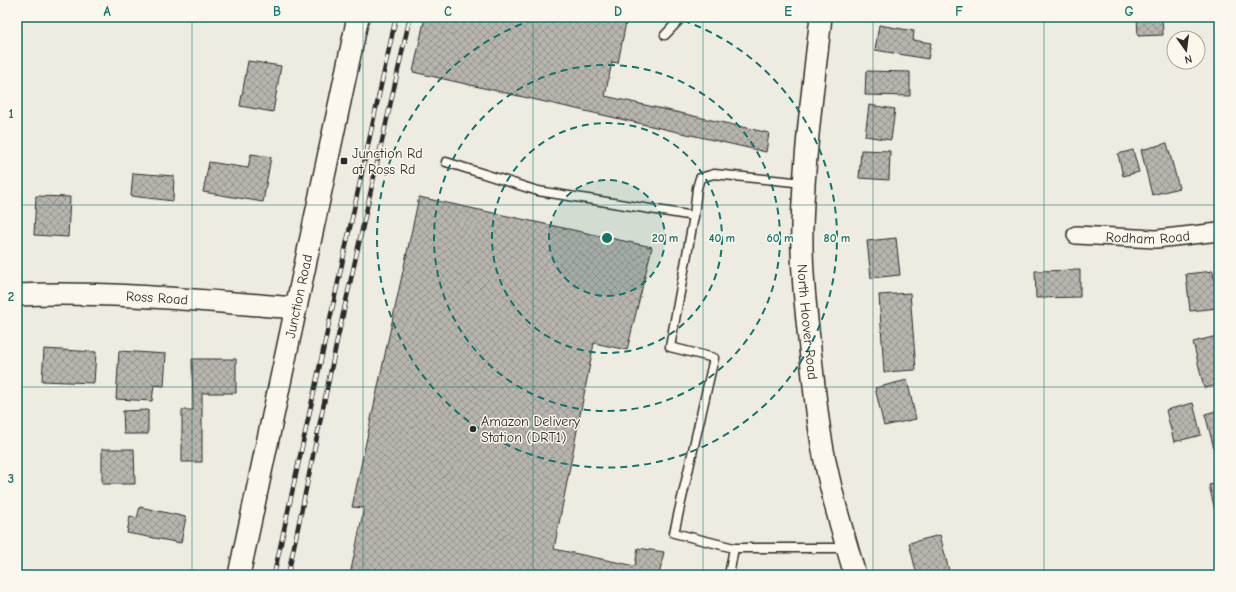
<svg xmlns="http://www.w3.org/2000/svg" width="1236" height="592" font-family="'Comic Neue',sans-serif">
	<defs>
		<pattern id="building-cross-hatch" width="8" height="8" patternUnits="userSpaceOnUse"><rect width="8" height="8" fill="#b8b5ae"/><path d="M0 0l8 8M0 8l8-8" fill="none" stroke="#96938e"/></pattern>
	</defs>
	<rect width="100%" height="100%" fill="#eeebe0"/>
	<filter id="ink" filterUnits="userSpaceOnUse"><feTurbulence type="fractalNoise" baseFrequency=".025" numOctaves="2"/><feDisplacementMap in="SourceGraphic" scale="8" xChannelSelector="R" yChannelSelector="G"/><feConvolveMatrix kernelMatrix="1 2 1 2 8 2 1 2 1" color-interpolation-filters="sRGB"/></filter>
	<g filter="url(#ink)">
		<g fill="url(#building-cross-hatch)" stroke="#2b2b2b">
			<path d="M425,17H627L618,63L612,62L605,96L769,133L766,152L413,72Z"/>
			<path d="M1137,17H1162L1163,35L1138,36Z"/>
			<path d="M879,25L914,31L913,40L931,43L928,59L875,50Z"/>
			<path d="M248,61L281,66L273,112L240,106Z"/>
			<path d="M866,71L910,72V96L865,95Z"/>
			<path d="M869,105L895,109L891,140L865,136Z"/>
			<path d="M1167,143L1179,188L1152,195L1141,150Z"/>
			<path d="M861,150L890,151L889,180L859,178Z"/>
			<path d="M1133,150L1139,172L1123,176L1118,154Z"/>
			<path d="M251,154L271,157L263,202L203,192L209,162L248,168Z"/>
			<path d="M133,173L174,176L173,201L131,196Z"/>
			<path d="M36,196L70,197L68,237L34,235Z"/>
			<path d="M419,197L652,247L627,350L594,343L554,549L635,566L638,548L664,552L659,575H350L364,508L352,507Z"/>
			<path d="M896,238L900,275L871,278L867,241Z"/>
			<path d="M1080,270V297L1036,298L1035,271Z"/>
			<path d="M1213,271L1218,308L1190,311L1186,274Z"/>
			<path d="M910,293L916,370L884,372L879,295Z"/>
			<path d="M1217,336L1219,344V385L1204,388L1193,342Z"/>
			<path d="M44,349L96,352L94,383L42,381Z"/>
			<path d="M119,351L166,354L164,386L154,385L152,401L116,399Z"/>
			<path d="M192,359H236V393H202V462H182V410H193Z"/>
			<path d="M907,380L916,419L884,426L875,388Z"/>
			<path d="M1193,403L1201,435L1174,442L1166,410Z"/>
			<path d="M148,410V434H124L123,411Z"/>
			<path d="M1219,410V455L1216,456L1205,414Z"/>
			<path d="M102,449H134L135,484H102Z"/>
			<path d="M1219,483V522L1218,523L1209,485Z"/>
			<path d="M140,507L186,517L181,543L127,533L130,516L137,518Z"/>
			<path d="M940,535L950,575H917L909,543Z"/>
		</g>
		<g fill="none" stroke-linecap="round" stroke-linejoin="round">
			<defs>
				<g id="service">
					<path d="M665,35L682,17"/>
					<path d="M446,162L538,191L694,216L670,347L714,358L674,533L734,548L729,575"/>
					<path d="M694,216L697,188L700,178L714,174L804,183"/>
					<path d="M734,548H847"/>
				</g>
				<g id="minor">
					<path id="s1" d="M1076,235L1156,239L1219,232"/>
				</g>
				<g id="tertiary">
					<path id="s2" d="M821,17C813,87 804,157 802,227C801,264 805,302 809,339C814,385 818,433 829,479C836,511 846,543 855,575"/>
					<path id="s3" d="M17,295C110,291 204,301 296,308"/>
					<path id="s4" d="M239,575L358,17"/>
				</g>
			</defs>
			<use href="#service" stroke="#2b2b2b" stroke-width="11"/>
			<use href="#minor" stroke="#2b2b2b" stroke-width="20"/>
			<use href="#tertiary" stroke="#2b2b2b" stroke-width="24"/>
			<use href="#service" stroke="#fbf7ec" stroke-width="8"/>
			<use href="#minor" stroke="#fbf7ec" stroke-width="17"/>
			<use href="#tertiary" stroke="#fbf7ec" stroke-width="21"/>
			<defs>
				<g id="rail">
					<path d="M274,575L396,17"/>
					<path d="M288,575L337,341L410,17"/>
				</g>
			</defs>
			<use href="#rail" stroke="#2b2b2b" stroke-width="4.5"/>
			<use href="#rail" stroke="#fbf7ec" stroke-width="3" stroke-dasharray="9" stroke-linecap="butt"/>
		</g>
	</g>
	<path fill="none" stroke="#0f766e" stroke-width="1" stroke-opacity="0.55" d="M192,17V575M363,17V575M533,17V575M703,17V575M873,17V575M1044,17V575M17,205H1219M17,387H1219"/>
	<circle cx="607" cy="238" r="58" fill="#0f766e" fill-opacity=".12"/>
	<g fill="none" stroke="#0f766e" stroke-width="2" stroke-dasharray="7 5">
		<circle cx="607" cy="238" r="58"/>
		<circle cx="607" cy="238" r="115"/>
		<circle cx="607" cy="238" r="173"/>
		<path d="M672 17A230 230 0 1 1 542 17"/>
	</g>
	<g fill="#2b2b2b" stroke="#fbf7ec" stroke-width="1.5">
		<rect x="340" y="157" width="8" height="8" rx="2"/>
		<circle cx="473" cy="429" r="4"/>
	</g>
	<g text-anchor="middle" stroke-width="3" stroke-linejoin="round" paint-order="stroke">
		<g font-size="14" fill="#2b2b2b" stroke="#fbf7ec" text-anchor="start">
			<text x="352" y="158">Junction Rd<tspan x="352" dy="16">at Ross Rd</tspan></text>
			<text x="481" y="426">Amazon Delivery<tspan x="481" dy="16">Station (DRT1)</tspan></text>
		</g>
		<g font-size="14" fill="#2b2b2b" stroke="#fbf7ec">
			<text dy="5" stroke="none"><textPath href="#s1" startOffset="72">Rodham Road</textPath></text>
			<text dy="5" stroke="none"><textPath href="#s4" startOffset="285">Junction Road</textPath></text>
			<text dy="5" stroke="none"><textPath href="#s3" startOffset="140">Ross Road</textPath></text>
			<text dy="5" stroke="none"><textPath href="#s2" startOffset="306">North Hoover Road</textPath></text>
		</g>
	</g>
	<circle cx="607" cy="238" r="6" fill="#0f766e" stroke="#fbf7ec" stroke-width="2"/>
	<g font-size="12" text-anchor="middle" font-weight="bold" fill="#0f766e" stroke="#fbf7ec" stroke-width="3" stroke-linejoin="round" paint-order="stroke">
		<text x="665" y="242">20 m</text>
		<text x="722" y="242">40 m</text>
		<text x="780" y="242">60 m</text>
		<text x="837" y="242">80 m</text>
	</g>
	<rect width="1236" height="592" fill="none" stroke="#fbf7ec" stroke-width="44"/>
	<g transform="translate(1186 50) rotate(166)"><circle r="19" fill="#fbf7ec" stroke="#a8a59f"/>
	<path d="M0-3L7 15L0 10L-7 15Z" fill="#2b2b2b"/>
	<text y="-6" font-size="11" font-weight="bold" text-anchor="middle" fill="#2b2b2b">N</text>
	</g>
	<rect x="22" y="22" width="1192" height="548" fill="none" stroke="#0f766e" stroke-width="1.5"/>
	<g font-size="13" text-anchor="middle" font-weight="bold" fill="#0f766e">
		<text x="107" y="16">A</text>
		<text x="277" y="16">B</text>
		<text x="448" y="16">C</text>
		<text x="618" y="16">D</text>
		<text x="788" y="16">E</text>
		<text x="959" y="16">F</text>
		<text x="1129" y="16">G</text>
		<text x="11" y="118">1</text>
		<text x="11" y="301">2</text>
		<text x="11" y="483">3</text>
	</g>
</svg>
